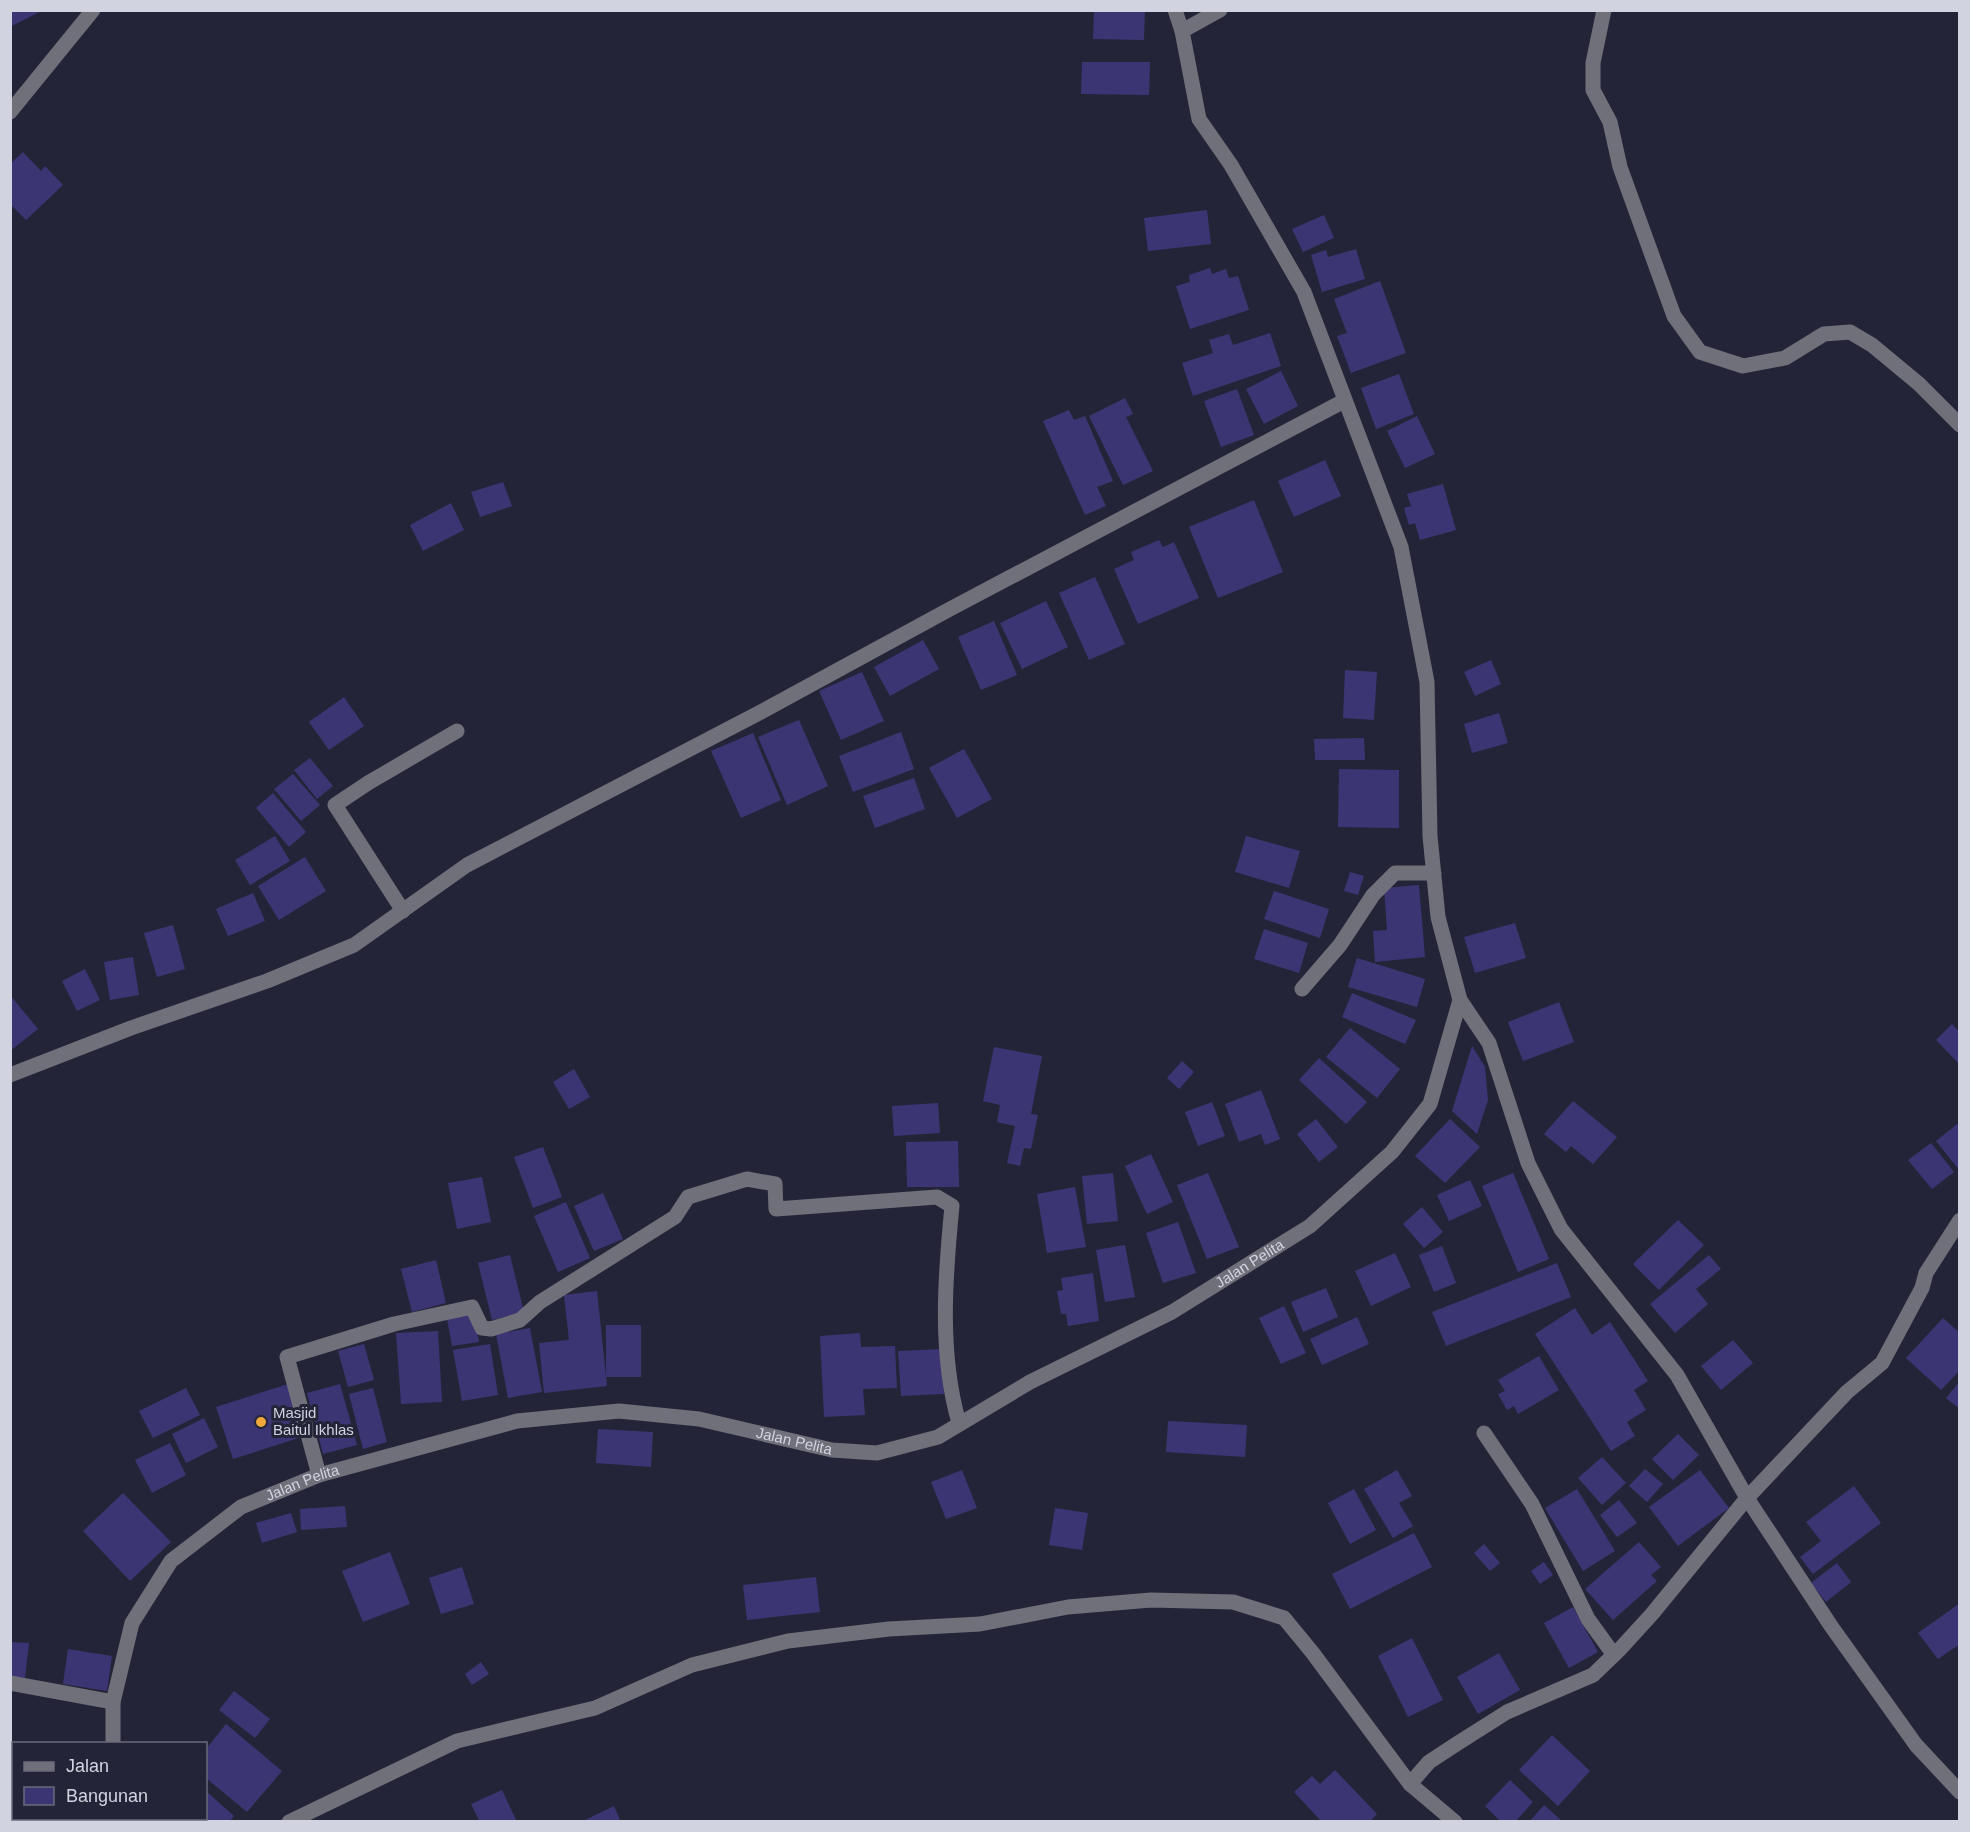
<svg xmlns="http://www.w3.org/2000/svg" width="1970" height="1832" font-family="Helvetica,sans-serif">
	<rect width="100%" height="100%" fill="#242438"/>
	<g fill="#3b3673">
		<path d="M10,10H43L10,27Z"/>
		<path d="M1094,10H1145L1144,40L1093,39Z"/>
		<path d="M1082,62H1150L1149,95L1081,94Z"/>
		<path d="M23,152L41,171L45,166L63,185L26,220L10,204V164Z"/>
		<path d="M1207,210L1211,244L1148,251L1144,218Z"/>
		<path d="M1324,215L1334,238L1303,252L1292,229Z"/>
		<path d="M1356,249L1365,279L1322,292L1311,255L1326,250L1328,257Z"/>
		<path d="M1210,268L1212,274L1226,269L1229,278L1238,276L1249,310L1190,329L1176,286L1190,282L1189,275Z"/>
		<path d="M1380,281L1406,353L1351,373L1337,336L1347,333L1334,299Z"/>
		<path d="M1270,333L1281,366L1193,396L1182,363L1213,353L1209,340L1229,334L1233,345Z"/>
		<path d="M1281,371L1298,406L1264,424L1246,389Z"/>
		<path d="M1399,374L1414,414L1376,429L1361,388Z"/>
		<path d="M1237,389L1254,435L1221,447L1204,401Z"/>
		<path d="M1125,398L1133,414L1126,417L1153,471L1123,485L1089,416Z"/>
		<path d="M1069,410L1074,420L1085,416L1113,481L1097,487L1106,506L1085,515L1043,421Z"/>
		<path d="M1417,416L1435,454L1405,468L1387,431Z"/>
		<path d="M1325,460L1341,496L1294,517L1278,481Z"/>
		<path d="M503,482L512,506L480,517L471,492Z"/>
		<path d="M1443,484L1456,530L1420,540L1415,523L1409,525L1404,508L1411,506L1407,494Z"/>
		<path d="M1254,500L1283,572L1218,598L1189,527Z"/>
		<path d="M451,503L464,530L423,551L410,525Z"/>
		<path d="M1159,540L1163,547L1174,542L1199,598L1138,624L1114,569L1134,560L1131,552Z"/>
		<path d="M1095,577L1125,644L1089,660L1059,593Z"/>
		<path d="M1046,601L1068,647L1022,669L1000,623Z"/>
		<path d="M994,621L1017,675L981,690L958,637Z"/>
		<path d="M923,640L939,669L890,696L874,667Z"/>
		<path d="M1491,660L1501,684L1475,696L1464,672Z"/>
		<path d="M1345,670L1377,672L1374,720L1343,718Z"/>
		<path d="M862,672L884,721L841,740L819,691Z"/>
		<path d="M344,697L364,726L329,750L309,722Z"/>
		<path d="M1499,713L1508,743L1472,753L1464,724Z"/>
		<path d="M799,720L828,786L787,805L758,737Z"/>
		<path d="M901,732L914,769L853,792L839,756Z"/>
		<path d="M753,733L781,800L741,818L711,751Z"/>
		<path d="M1364,738L1365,760H1315L1314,739Z"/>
		<path d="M964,749L992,799L957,818L929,768Z"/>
		<path d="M310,758L333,786L317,799L294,770Z"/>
		<path d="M1339,769L1399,770V828L1338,827Z"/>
		<path d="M293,774L320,805L301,821L274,789Z"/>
		<path d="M914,778L925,809L875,828L863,796Z"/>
		<path d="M273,793L306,832L289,847L256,808Z"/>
		<path d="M275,836L290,861L250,885L235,860Z"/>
		<path d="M1246,836L1300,851L1289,888L1235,872Z"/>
		<path d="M305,857L326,891L279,920L258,886Z"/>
		<path d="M1350,872L1364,876L1358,895L1344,891Z"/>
		<path d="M1419,885L1425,957L1375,962L1373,931L1387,930L1384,888Z"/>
		<path d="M1274,891L1329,909L1320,938L1264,919Z"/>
		<path d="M253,893L265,921L228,936L216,909Z"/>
		<path d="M1515,923L1526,958L1475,973L1464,937Z"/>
		<path d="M173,925L185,969L157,977L144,933Z"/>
		<path d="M1264,929L1308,943L1299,973L1254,959Z"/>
		<path d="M133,957L139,995L110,1000L104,962Z"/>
		<path d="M1357,958L1425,979L1417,1007L1348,987Z"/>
		<path d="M85,969L100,1000L77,1011L62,981Z"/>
		<path d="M1352,993L1416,1020L1405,1044L1342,1017Z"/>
		<path d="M10,995L38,1029L10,1051Z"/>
		<path d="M1559,1002L1574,1042L1523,1061L1508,1022Z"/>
		<path d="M1952,1024L1960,1033V1065L1936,1040Z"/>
		<path d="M1350,1028L1400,1069L1377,1098L1326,1057Z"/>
		<path d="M1472,1046L1485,1067L1488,1100L1477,1134L1452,1111Z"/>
		<path d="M994,1047L1042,1056L1031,1114L1038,1115L1031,1149L1024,1148L1020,1166L1007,1163L1015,1126L997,1122L1000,1105L983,1101Z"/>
		<path d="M1319,1058L1367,1102L1346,1124L1299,1080Z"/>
		<path d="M1182,1061L1194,1072L1179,1089L1167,1078Z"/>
		<path d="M574,1069L590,1097L569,1109L553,1082Z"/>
		<path d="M1261,1090L1280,1139L1265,1145L1261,1134L1239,1142L1225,1104Z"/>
		<path d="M1573,1101L1617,1137L1593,1164L1571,1146L1566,1152L1544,1134Z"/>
		<path d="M1212,1102L1225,1136L1198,1146L1185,1112Z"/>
		<path d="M938,1103L940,1133L894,1136L892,1106Z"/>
		<path d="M1316,1119L1338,1147L1319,1162L1297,1134Z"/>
		<path d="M1450,1119L1480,1147L1445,1183L1415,1156Z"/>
		<path d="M1957,1124L1960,1126V1171L1936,1141Z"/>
		<path d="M958,1141L959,1187H907L906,1142Z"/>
		<path d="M1931,1143L1954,1172L1932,1189L1908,1160Z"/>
		<path d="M543,1147L562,1197L533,1208L514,1157Z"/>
		<path d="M1151,1154L1173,1202L1147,1214L1125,1166Z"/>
		<path d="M1113,1173L1118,1221L1087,1224L1082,1176Z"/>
		<path d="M1208,1173L1239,1247L1207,1259L1177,1185Z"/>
		<path d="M1513,1173L1549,1259L1518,1272L1482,1186Z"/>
		<path d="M482,1177L491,1222L457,1229L448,1183Z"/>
		<path d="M1470,1180L1482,1206L1449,1221L1437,1195Z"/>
		<path d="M1075,1187L1086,1247L1047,1253L1037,1194Z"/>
		<path d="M603,1193L623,1239L594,1251L574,1206Z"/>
		<path d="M566,1202L590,1258L558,1272L534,1216Z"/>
		<path d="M1422,1207L1443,1232L1424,1248L1403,1224Z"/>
		<path d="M1678,1220L1704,1245L1659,1290L1633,1264Z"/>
		<path d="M1178,1222L1196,1273L1163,1283L1146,1233Z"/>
		<path d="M1125,1245L1135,1297L1105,1302L1096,1250Z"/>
		<path d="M1442,1246L1456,1283L1434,1292L1419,1255Z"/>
		<path d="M1395,1253L1411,1287L1371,1306L1355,1271Z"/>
		<path d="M510,1255L524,1312L492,1320L478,1263Z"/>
		<path d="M1709,1255L1721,1269L1696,1289L1708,1304L1675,1333L1650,1304Z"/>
		<path d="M436,1260L446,1303L412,1312L401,1269Z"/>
		<path d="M1557,1263L1571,1297L1446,1346L1432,1312Z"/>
		<path d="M1093,1273L1099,1321L1068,1326L1066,1314H1061L1057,1291L1063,1290L1061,1278Z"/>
		<path d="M1326,1288L1338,1317L1303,1332L1291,1302Z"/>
		<path d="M597,1291L607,1386L544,1393L539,1343L569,1340L564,1295Z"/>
		<path d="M1284,1306L1306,1353L1281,1364L1259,1318Z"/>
		<path d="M1575,1308L1592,1335L1610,1322L1648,1381L1634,1390L1646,1410L1627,1422L1635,1436L1611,1451L1535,1334Z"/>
		<path d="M474,1314L479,1342L452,1346L447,1319Z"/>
		<path d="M1357,1317L1369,1344L1322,1365L1310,1339Z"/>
		<path d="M1943,1318L1960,1333V1370L1941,1390L1906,1358Z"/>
		<rect x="606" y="1325" width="35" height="52"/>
		<path d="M530,1328L542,1392L508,1398L496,1334Z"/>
		<path d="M438,1331L442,1402L401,1404L396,1333Z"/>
		<path d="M860,1333L861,1347L895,1346L897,1388L863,1389L865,1415L824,1417L820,1336Z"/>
		<path d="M1733,1340L1753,1363L1721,1390L1701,1366Z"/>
		<path d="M364,1344L374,1380L348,1387L338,1351Z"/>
		<path d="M490,1344L498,1395L462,1401L453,1350Z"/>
		<path d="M942,1349L944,1394L901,1396L898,1351Z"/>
		<path d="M1539,1356L1559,1390L1518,1414L1514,1406L1507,1410L1498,1394L1505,1391L1498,1380Z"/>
		<path d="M1960,1381V1409L1946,1398Z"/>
		<path d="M288,1384L305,1436L233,1459L216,1407Z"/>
		<path d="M340,1384L357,1445L323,1454L307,1393Z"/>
		<path d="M186,1388L200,1415L153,1438L139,1411Z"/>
		<path d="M373,1388L387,1442L363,1449L349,1394Z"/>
		<path d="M204,1418L218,1447L186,1463L172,1434Z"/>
		<path d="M1168,1421L1247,1425L1245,1457L1166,1452Z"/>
		<path d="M598,1429L653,1432L651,1467L596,1463Z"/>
		<path d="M1678,1434L1699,1455L1673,1480L1652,1459Z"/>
		<path d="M170,1443L186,1475L152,1493L135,1460Z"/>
		<path d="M1602,1457L1626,1483L1602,1505L1578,1478Z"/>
		<path d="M1645,1469L1663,1484L1647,1502L1629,1486Z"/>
		<path d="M962,1470L977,1508L946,1519L931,1482Z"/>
		<path d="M1397,1470L1412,1496L1399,1503L1413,1526L1393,1538L1364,1489Z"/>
		<path d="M1700,1470L1729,1508L1678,1546L1649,1507Z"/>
		<path d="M1854,1486L1881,1523L1813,1574L1800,1557L1821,1541L1806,1522Z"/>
		<path d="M1354,1489L1376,1530L1350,1544L1328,1503Z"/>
		<path d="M1577,1489L1615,1551L1583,1571L1545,1508Z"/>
		<path d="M123,1493L171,1542L130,1581L83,1531Z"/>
		<path d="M1619,1500L1637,1523L1617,1537L1600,1515Z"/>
		<path d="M345,1506L347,1527L301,1530L300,1509Z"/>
		<path d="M1055,1508L1088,1513L1082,1550L1049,1545Z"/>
		<path d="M291,1513L297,1532L262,1543L256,1523Z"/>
		<path d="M1414,1533L1432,1567L1350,1609L1332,1574Z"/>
		<path d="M1639,1542L1661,1567L1651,1575L1657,1581L1613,1620L1585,1589Z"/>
		<path d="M1484,1544L1500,1563L1490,1571L1474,1553Z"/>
		<path d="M390,1552L410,1604L363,1622L342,1571Z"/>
		<path d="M1544,1562L1553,1575L1540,1584L1531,1571Z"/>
		<path d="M1837,1563L1851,1582L1826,1602L1811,1583Z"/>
		<path d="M462,1567L474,1604L441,1614L429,1578Z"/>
		<path d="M816,1577L820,1612L747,1620L743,1585Z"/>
		<path d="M1960,1603V1644L1938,1659L1918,1633Z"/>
		<path d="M1573,1607L1598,1652L1569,1668L1544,1623Z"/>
		<path d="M1412,1638L1443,1700L1408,1717L1378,1656Z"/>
		<path d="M10,1642L29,1643L25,1678L10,1677Z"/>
		<path d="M68,1649L112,1656L107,1691L63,1684Z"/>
		<path d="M1499,1653L1520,1690L1478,1714L1457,1677Z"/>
		<path d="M481,1662L489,1674L472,1685L465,1674Z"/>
		<path d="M234,1691L270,1719L255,1738L219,1710Z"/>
		<path d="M226,1724L282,1771L247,1812L206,1778V1749Z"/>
		<path d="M1552,1735L1590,1771L1558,1806L1519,1770Z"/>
		<path d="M1335,1770L1377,1814L1369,1822H1322L1294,1792L1312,1776L1320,1784Z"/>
		<path d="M1510,1780L1533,1802L1515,1822H1501L1485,1806Z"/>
		<path d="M502,1790L517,1822H480L471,1804Z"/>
		<path d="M207,1792L234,1816L229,1822H180L183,1818H206Z"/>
		<path d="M1544,1805L1563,1822H1529Z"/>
		<path d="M614,1806L620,1820L586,1822L585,1820Z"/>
		<rect x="60" y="1818" width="29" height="4"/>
	</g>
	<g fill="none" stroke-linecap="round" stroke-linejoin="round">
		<g stroke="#70707b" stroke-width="15">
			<path d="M1175,10L1182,31"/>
			<path d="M1220,10L1182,31L1199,119L1231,165L1304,292L1401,547L1427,682L1430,836L1438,917L1460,1000L1489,1043L1528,1163L1561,1229L1677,1375L1747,1498L1831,1626L1916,1745L1960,1792"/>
			<path d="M1604,10L1593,63V90L1610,122L1620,167L1674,316L1700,352L1743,366L1785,358L1824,334L1850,332L1872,345L1919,384L1960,425"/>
			<path d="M10,112L93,10"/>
			<path d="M403,911L335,805L368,783L457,731"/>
			<path d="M1302,989L1340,945L1373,895L1395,873H1434"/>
			<path d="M10,1075L131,1028L267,981L354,945L467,865L759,713L950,609L1344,401"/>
			<path d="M1484,1433L1532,1504L1588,1619L1614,1655"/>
			<path d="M319,1475L287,1357L394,1324L472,1307L482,1328L491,1329L520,1320L540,1302L675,1217L688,1197L747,1179L775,1184L776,1209L937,1197L952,1206C945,1277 939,1354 959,1423"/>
			<path d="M10,1683L113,1702"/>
			<path id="s1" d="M113,1744V1702L132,1623L171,1561L241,1507L319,1475L517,1421L619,1411L699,1419L832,1450L877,1453L938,1437L1030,1382L1172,1312L1310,1226L1392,1152L1430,1104L1460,1000"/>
			<path d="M1410,1784L1429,1762L1458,1743L1507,1712L1593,1675L1620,1649L1652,1614L1747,1498L1847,1392L1882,1363L1922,1288L1926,1273L1960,1220"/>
			<path d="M104,1822V1818"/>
			<path d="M289,1822L457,1741L595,1708L692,1665L788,1641L889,1629L980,1624L1068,1607L1151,1600L1233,1602L1284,1618L1312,1652L1410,1784L1455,1822"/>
		</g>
	</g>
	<circle fill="#eea83c" stroke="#242438" stroke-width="2" cx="261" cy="1422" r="6"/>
	<g text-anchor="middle" stroke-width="6" stroke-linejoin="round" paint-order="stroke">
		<g font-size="15" fill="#d2d3e0" stroke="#242438">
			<text dy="5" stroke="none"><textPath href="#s1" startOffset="1359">Jalan Pelita</textPath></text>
			<text dy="5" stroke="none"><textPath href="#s1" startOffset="855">Jalan Pelita</textPath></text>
			<text dy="5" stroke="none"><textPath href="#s1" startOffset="351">Jalan Pelita</textPath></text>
		</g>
		<g font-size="15" fill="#d2d3e0" stroke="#242438" text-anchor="start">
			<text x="273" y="1418">Masjid<tspan x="273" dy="17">Baitul Ikhlas</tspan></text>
		</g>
	</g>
	<rect width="1970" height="1832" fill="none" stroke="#d2d3e0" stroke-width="24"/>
	<rect x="12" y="1742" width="195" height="78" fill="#242438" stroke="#6a6a7b" stroke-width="1.5"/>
	<rect x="24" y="1762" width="30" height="9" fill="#70707b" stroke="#6a6a7b" stroke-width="1.5"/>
	<text x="66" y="1772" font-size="18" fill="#d2d3e0">Jalan</text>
	<rect x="24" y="1787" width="30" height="18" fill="#3b3673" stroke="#6a6a7b" stroke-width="1.5"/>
	<text x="66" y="1802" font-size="18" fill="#d2d3e0">Bangunan</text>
</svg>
